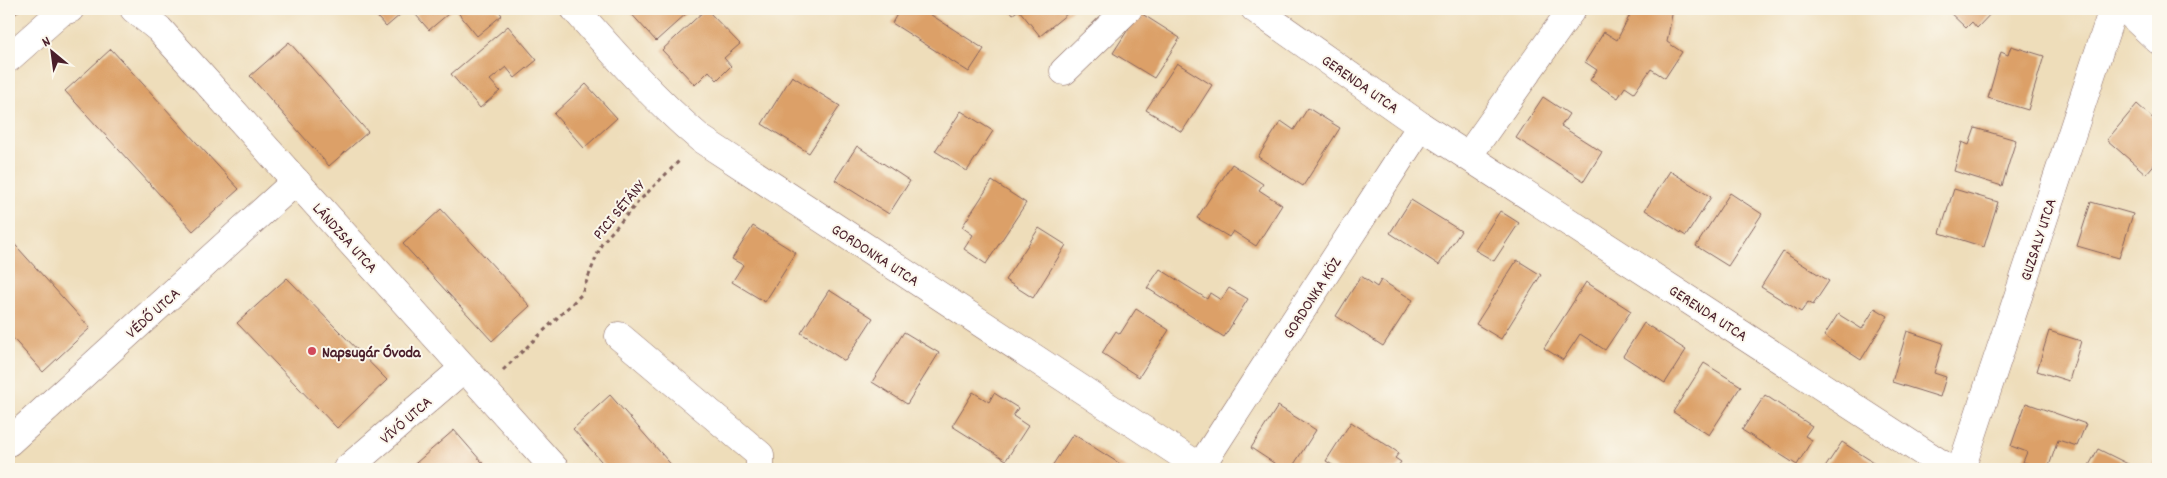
<svg xmlns="http://www.w3.org/2000/svg" width="2167" height="478" font-family="Dekko,sans-serif">
	<rect width="100%" height="100%" fill="#fbf7ec"/>
	<filter id="ink" filterUnits="userSpaceOnUse"><feTurbulence type="fractalNoise" baseFrequency=".02" numOctaves="2"/><feDisplacementMap in="SourceGraphic" scale="10" xChannelSelector="R" yChannelSelector="G"/><feConvolveMatrix kernelMatrix="1 2 1 2 8 2 1 2 1" color-interpolation-filters="sRGB"/></filter>
	<filter id="wash" filterUnits="userSpaceOnUse"><feTurbulence type="fractalNoise" baseFrequency=".0096" numOctaves="4" result="noise"/><feDisplacementMap in="SourceGraphic" scale="20" xChannelSelector="R" yChannelSelector="G"/><feGaussianBlur stdDeviation="1.12" result="paint"/><feColorMatrix in="noise" values="0 0 0 0 0 0 0 0 0 0 0 0 0 0 0 0 0 1.4 0 .05"/><feComposite in="paint" operator="in"/></filter>
	<g filter="url(#wash)">
		<rect width="100%" height="100%" fill="#eeddba"/>
		<g id="blocks">
			<g fill="#dca068">
				<path d="M9,9H21L9,20Z"/>
				<path d="M370,9H407L386,27Z"/>
				<path d="M423,9H454L429,30L416,15Z"/>
				<path d="M455,9H497L502,15L477,36Z"/>
				<path d="M627,9H684L687,13L656,41Z"/>
				<path d="M706,9L740,44L724,58L731,66L717,80L709,71L695,85L662,50Z"/>
				<path d="M900,9H922L984,49L969,72L892,23Z"/>
				<path d="M1009,9H1073L1040,36L1019,10L1013,14Z"/>
				<path d="M1633,9H1673L1667,42L1682,52L1665,78L1651,69L1634,93L1625,87L1618,98L1590,80L1597,70L1585,62L1604,32L1617,40Z"/>
				<path d="M1946,9H1995L1977,28L1972,22L1966,28Z"/>
				<path d="M1139,12L1180,38L1154,78L1113,53Z"/>
				<path d="M508,26L537,60L515,78L506,67L490,80L500,91L480,108L451,74Z"/>
				<path d="M289,42L368,132L329,166L250,76Z"/>
				<path d="M2011,46L2044,56L2028,110L1988,98L2001,52L2008,55Z"/>
				<path d="M111,49L239,189L193,231L65,91Z"/>
				<path d="M1177,63L1212,85L1182,132L1146,110Z"/>
				<path d="M792,76L840,106L809,153L762,124Z"/>
				<path d="M586,84L617,118L584,148L554,114Z"/>
				<path d="M1543,97L1569,114L1561,126L1602,152L1584,181L1516,138Z"/>
				<path d="M2137,104L2158,123V160L2146,174L2107,140Z"/>
				<path d="M1308,108L1340,128L1303,186L1258,157L1281,121L1294,130Z"/>
				<path d="M961,111L993,131L967,171L935,151Z"/>
				<path d="M1975,128L2016,140L2002,186L1954,171L1962,142L1969,145Z"/>
				<path d="M857,146L910,181L889,214L835,180Z"/>
				<path d="M1232,164L1263,184L1259,190L1282,205L1256,246L1233,231L1229,237L1197,218Z"/>
				<path d="M1670,171L1711,197L1686,236L1645,210Z"/>
				<path d="M992,181L1026,203L986,264L964,249L973,235L962,227Z"/>
				<path d="M1954,189L1998,202L1984,247L1940,233Z"/>
				<path d="M1730,193L1762,214L1728,266L1696,246Z"/>
				<path d="M1411,200L1461,231L1439,265L1390,233Z"/>
				<path d="M2091,202L2133,214L2119,258L2077,246Z"/>
				<path d="M441,209L530,306L492,341L403,244Z"/>
				<path d="M1500,211L1519,223L1494,261L1475,250Z"/>
				<path d="M753,226L796,253L765,302L732,282L743,265L732,259Z"/>
				<path d="M1039,228L1066,245L1033,298L1005,280Z"/>
				<path d="M9,238L90,328L43,372L9,334Z"/>
				<path d="M1783,252L1829,281L1813,305L1808,302L1801,312L1761,287Z"/>
				<path d="M1517,260L1541,275L1501,339L1476,324Z"/>
				<path d="M1160,269L1207,299L1210,293L1221,300L1229,288L1248,299L1224,337L1147,288Z"/>
				<path d="M1361,276L1377,287L1381,280L1413,300L1383,346L1336,316Z"/>
				<path d="M287,278L387,380L337,428L237,323Z"/>
				<path d="M1586,282L1631,311L1605,350L1580,334L1563,360L1544,348Z"/>
				<path d="M829,290L873,318L845,361L801,333Z"/>
				<path d="M1875,308L1888,316L1861,360L1824,336L1838,314L1862,329Z"/>
				<path d="M1136,309L1169,330L1139,377L1102,353L1116,331L1120,334Z"/>
				<path d="M1644,323L1686,350L1665,383L1623,356Z"/>
				<path d="M1907,331L1943,343L1934,373L1946,377L1940,397L1892,382Z"/>
				<path d="M2049,331L2081,341L2069,381L2037,371Z"/>
				<path d="M904,332L939,353L907,404L872,382Z"/>
				<path d="M1704,363L1741,386L1709,435L1673,412Z"/>
				<path d="M973,392L989,402L994,393L1018,408L1013,416L1028,426L1006,460L952,426Z"/>
				<path d="M610,395L675,469H608L573,429Z"/>
				<path d="M1765,395L1812,426L1805,436L1812,440L1797,465L1742,430Z"/>
				<path d="M2026,403L2086,424L2077,446L2058,440L2048,469L2023,462L2027,452L2011,446Z"/>
				<path d="M1278,406L1316,430L1291,469H1283L1251,448Z"/>
				<path d="M1351,422L1399,453L1395,458L1401,462L1396,469H1336L1337,468L1326,461Z"/>
				<path d="M454,430L488,469H409Z"/>
				<path d="M1073,434L1128,469H1050Z"/>
				<path d="M1842,442L1884,469H1824Z"/>
				<path d="M2098,449L2132,466L2130,469H2087Z"/>
				<path d="M2158,455V469H2149Z"/>
			</g>
		</g>
	</g>
	<g filter="url(#ink)">
		<use href="#blocks" fill-opacity="0" stroke="#83625d" stroke-width="1"/>
		<g fill="none" stroke-linecap="round" stroke-linejoin="round">
			<defs>
				<g id="minor">
					<path d="M134,9L159,29L555,469"/>
					<path d="M575,9C615,55 654,99 701,139L1203,469"/>
					<path d="M1255,9L1421,126L1949,469"/>
					<path d="M2125,9L2158,40"/>
					<path d="M9,58L61,12L70,9"/>
					<path d="M1064,71L1128,9"/>
					<path d="M1468,156L1572,9"/>
					<path d="M619,336L760,455V469"/>
					<path d="M9,442L296,181"/>
					<path d="M1200,467L1421,126"/>
					<path d="M347,469L464,368"/>
					<path d="M1961,469L2113,9"/>
				</g>
			</defs>
			<use href="#minor" stroke="#83625d" stroke-width="29"/>
			<path stroke="#83625d" stroke-width="3" stroke-dasharray="4 4" stroke-linecap="butt" d="M503,370L581,295L602,243L639,201L681,159"/>
			<use href="#minor" stroke="#fff" stroke-width="28"/>
		</g>
	</g>
	<circle fill="#d1495b" stroke="#fbf7ec" stroke-width="2" cx="312" cy="351" r="5"/>
	<g text-anchor="middle" stroke-width="4" stroke-linejoin="round" paint-order="stroke">
		<g font-size="16" fill="#4a1f2b" stroke="#fbf7ec">
			<text transform="translate(1361 83) rotate(35)" y="6">GERENDA UTCA</text>
			<text transform="translate(618 209) rotate(-50)" y="6">PICI SÉTÁNY</text>
			<text transform="translate(346 237) rotate(48)" y="6">LÁNDZSA UTCA</text>
			<text transform="translate(2037 239) rotate(-72)" y="6">GUZSALY UTCA</text>
			<text transform="translate(876 254) rotate(33)" y="6">GORDONKA UTCA</text>
			<text transform="translate(1311 297) rotate(-57)" y="6">GORDONKA KÖZ</text>
			<text transform="translate(152 312) rotate(-42)" y="6">VÉDŐ UTCA</text>
			<text transform="translate(1709 312) rotate(33)" y="6">GERENDA UTCA</text>
			<text transform="translate(405 419) rotate(-41)" y="6">VÍVÓ UTCA</text>
		</g>
		<g font-size="16" font-weight="bold" fill="#4a1f2b" stroke="#fbf7ec" text-anchor="start">
			<text x="322" y="357">Napsugár Óvoda</text>
		</g>
	</g>
	<rect width="2167" height="478" fill="none" stroke="#fbf7ec" stroke-width="30"/>
	<g transform="translate(52 52) rotate(331)" stroke="#fbf7ec" stroke-width="4" paint-order="stroke">
	<path d="M0-4L9 19L0 12L-9 19Z" fill="#4a1f2b"/>
	<text y="-8" font-size="14" font-weight="bold" text-anchor="middle" fill="#4a1f2b">N</text>
	</g>
</svg>
